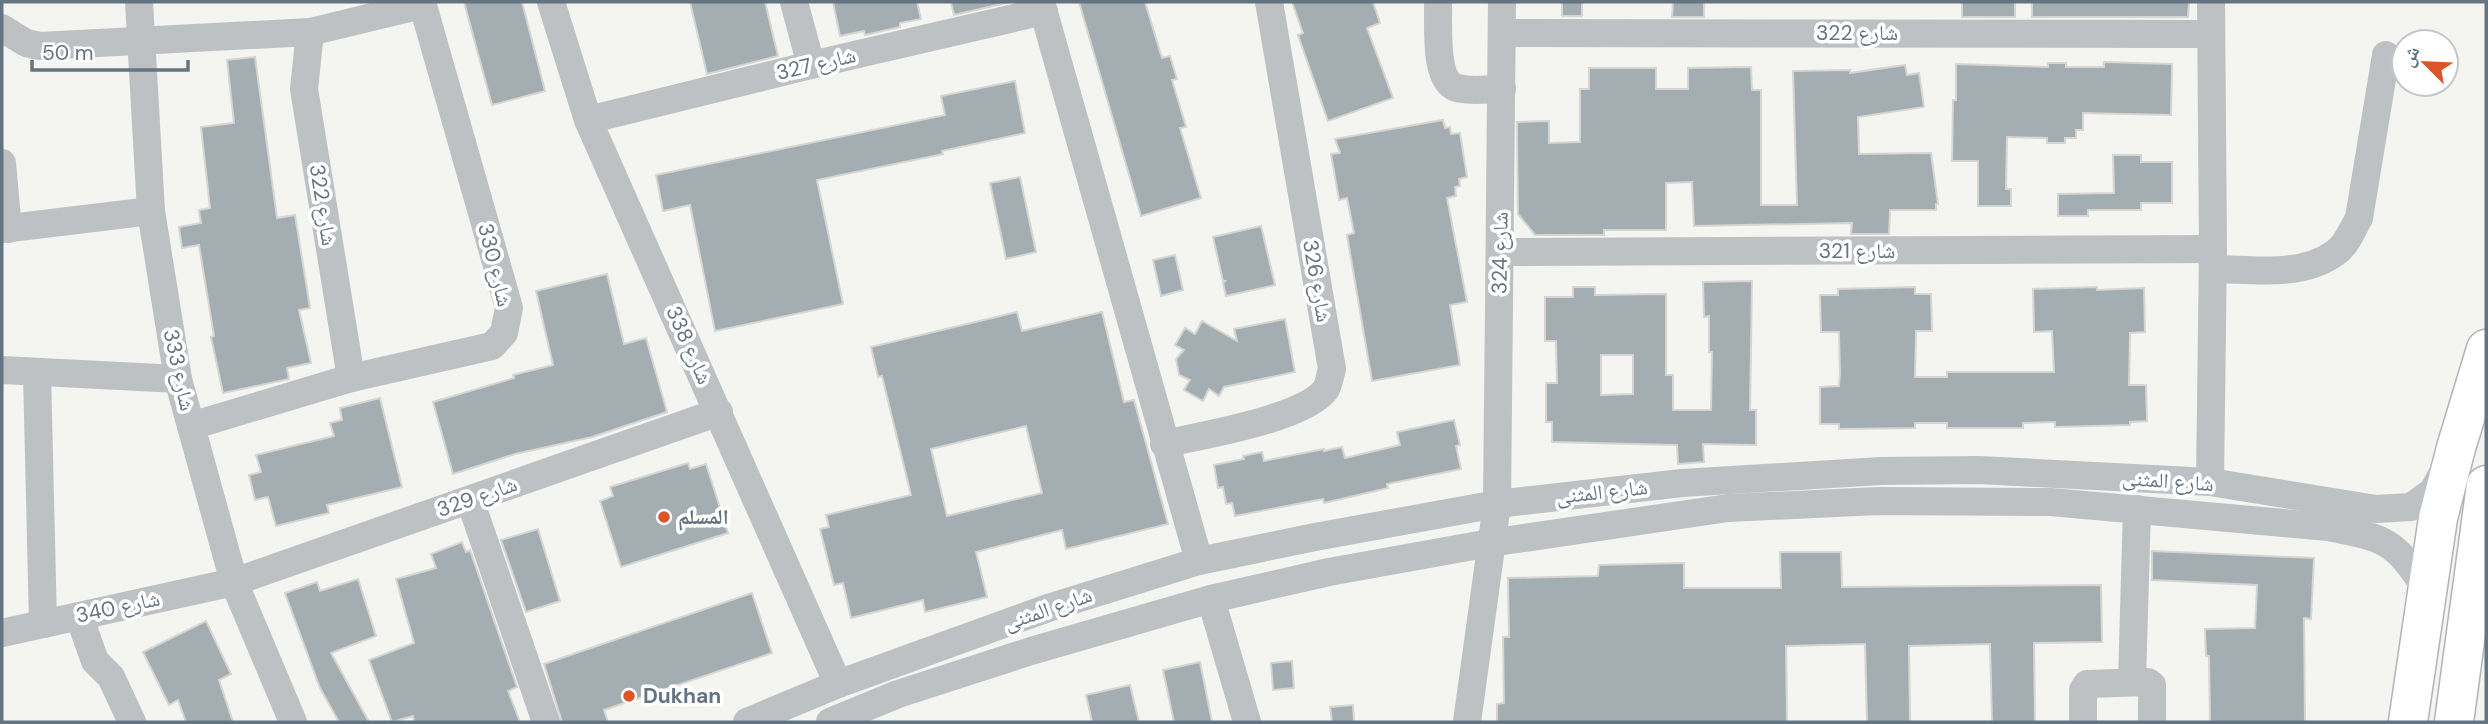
<svg xmlns="http://www.w3.org/2000/svg" width="2488" height="724" font-family="'DM Sans','Noto Naskh Arabic',sans-serif">
	<rect width="100%" height="100%" fill="#f4f4f0"/>
	<g fill="#a4adb1" stroke="#d5d5d3" stroke-width="2" fill-rule="evenodd">
		<path d="M464,2H522L545,91L492,105Z"/>
		<path d="M690,2H765L778,56L707,74Z"/>
		<path d="M833,2H917L921,19L900,23V27L878,32L865,35L864,31L840,36Z"/>
		<path d="M951,2H1010L954,15Z"/>
		<path d="M1079,2H1145L1162,58L1170,56L1177,79L1172,80L1186,127L1180,128L1201,198L1141,216Z"/>
		<path d="M1292,2H1373L1380,23L1367,28L1393,98L1328,121L1298,35L1303,33Z"/>
		<rect x="1562" y="2" width="20" height="14"/>
		<path d="M1673,2H1704V17H1672Z"/>
		<rect x="1962" y="2" width="53" height="15"/>
		<path d="M2032,2H2189L2188,17H2032Z"/>
		<path d="M255,57L277,218L295,215L310,308L299,310L311,363L287,368L289,379L223,393L211,337L214,336L199,245L182,248L179,227L201,223L199,210L210,208L201,127L234,123L227,60Z"/>
		<path d="M2104,62L2172,64L2171,115L2083,113V130H2076V138H2065V143H2047V138L2007,137L2006,189H2011V206H1978V161H1952L1953,100H1956V64L2048,67V63H2066V67H2104Z"/>
		<path d="M1905,65L1907,75L1919,73L1924,107L1858,117L1859,154L1931,153L1938,204H1936V210H1890L1889,234H1851L1852,223L1694,226L1692,182L1666,183V230H1604V235H1535L1518,214L1517,122L1549,121V143L1580,142V89H1589V68H1656V89H1688V68L1751,67L1752,90H1761V205H1797L1793,71L1850,70V73Z"/>
		<path d="M1015,81L1025,133L942,151L943,154L817,180L843,304L715,331L690,205L663,211L656,175L945,115L941,96Z"/>
		<path d="M1443,120L1445,128L1450,127L1451,134L1460,133L1467,177L1459,179L1460,186L1455,187L1456,196L1447,198L1467,302L1450,305L1460,365L1372,381L1347,235L1354,233L1347,198L1339,200L1331,154L1340,153L1335,139Z"/>
		<path d="M2113,155H2141V162H2172V203H2141V210H2088V216H2058V194L2114,193Z"/>
		<path d="M1020,177L1036,252L1006,259L990,183Z"/>
		<path d="M1261,226L1275,285L1226,296L1223,283L1225,281H1223L1213,237Z"/>
		<path d="M1175,255L1183,290L1161,296L1153,260Z"/>
		<path d="M607,274L624,344L646,338L667,412L592,437L515,454L453,474L433,402L514,378L513,375L553,365L536,291Z"/>
		<path d="M1752,281L1750,410H1756V445L1703,444L1704,462L1678,464L1677,445L1552,442V422H1546V383H1557L1556,341H1545V297H1573V287H1595V295L1666,294V375H1673V410H1711L1712,352H1709V316L1704,317L1703,282ZM1601,355H1633V394L1601,395Z"/>
		<path d="M1915,287V294H1931L1932,331H1916L1915,377H1947V372H2054L2052,331L2034,332L2033,289L2097,287V290L2144,288L2145,332L2130,333L2129,385H2146L2147,421L2130,422V425L2055,427V422L2023,423V428H1947V423H1915V428L1839,429V424H1820V387L1839,386L1840,373L1839,332H1821L1820,295H1838V289Z"/>
		<path d="M1017,312L1022,331L1102,312L1124,402L1134,400L1168,524L1066,549L1062,530L976,552L987,597L925,612L923,600L851,618L843,583L834,585L820,529L829,527L826,515L911,495L882,376L878,377L871,347ZM1026,426L1042,493L947,516L931,449Z"/>
		<path d="M1285,319L1295,372L1224,387L1219,396L1209,389L1203,401L1184,390L1190,380L1179,375L1176,359L1184,350L1175,345L1185,328L1195,334L1202,321L1237,341L1234,329Z"/>
		<path d="M380,398L402,487L327,505L329,513L276,526L268,497L255,500L249,475L261,472L256,455L334,436L330,423L342,420L340,408Z"/>
		<path d="M1454,420L1460,445L1456,446L1461,469L1387,484L1388,488L1324,503L1323,499L1235,516L1232,503L1226,504L1223,487L1218,488L1214,465L1244,459L1243,456L1262,452L1264,461L1324,449V451L1342,447L1345,458L1400,445L1397,432Z"/>
		<path d="M688,463L690,469L706,464L728,533L621,567L600,501L613,496L610,487Z"/>
		<path d="M538,529L560,601L526,612L501,540Z"/>
		<path d="M462,542L466,552L470,550L517,687L508,691L520,722H414L413,716L392,722L369,660L414,643L396,579L436,568L431,554Z"/>
		<path d="M2152,551L2314,558L2311,619L2304,618L2305,722H2210L2209,656H2206L2205,629L2255,628L2257,585L2152,580Z"/>
		<path d="M1780,552H1841L1842,587L2101,585L2102,642L2034,643L2035,722H1992L1990,644L1909,646L1910,722H1867L1865,644L1786,646L1787,722H1497V704L1504,703L1503,637H1509L1508,578L1598,576L1599,565L1684,563V588H1781Z"/>
		<path d="M358,579L376,636L331,653L369,722H339L320,688L285,593L317,582L320,591Z"/>
		<path d="M752,593L772,653L604,710L608,722H562L544,664Z"/>
		<path d="M206,621L231,674L219,680L233,722H186L178,700L169,705L143,652Z"/>
		<path d="M1292,661L1294,688L1273,690L1271,663Z"/>
		<path d="M1200,662L1212,722H1174L1163,670Z"/>
		<path d="M1130,685L1139,722H1092L1086,695Z"/>
		<path d="M1353,705L1354,722H1332L1330,707Z"/>
	</g>
	<g fill="none" stroke-linecap="round" stroke-linejoin="round">
		<defs>
			<g id="highway">
				<path d="M2408,722L2438,518L2456,448L2486,349"/>
				<path d="M2454,722L2486,485"/>
			</g>
		</defs>
		<use href="#highway" stroke="#b0b4b7" stroke-width="41"/>
		<g stroke="#bdc1c4" stroke-width="28">
			<path d="M139,2L151,211L178,379L234,582L293,722"/>
			<path d="M551,2L588,120L838,684"/>
			<path d="M794,2L811,65"/>
			<path d="M1041,2L1199,561"/>
			<path d="M1438,2C1439,23 1433,81 1457,88C1471,92 1488,89 1502,89"/>
			<path d="M2,28L26,43L40,46L310,32L422,5"/>
			<path d="M310,32L304,89L351,378"/>
			<path d="M1503,33L2211,34"/>
			<path d="M588,120L811,65L1044,11"/>
			<path d="M2,163L8,229"/>
			<path d="M2,229L151,211"/>
			<path d="M1501,252L2213,249"/>
			<path d="M2213,269C2251,269 2301,278 2335,253C2347,245 2352,230 2359,218L2386,55"/>
			<path d="M2,370L178,379"/>
			<path d="M37,372L43,624"/>
			<path d="M191,426L351,378L492,346L504,333L509,308L422,2"/>
			<path d="M1164,444C1201,435 1305,419 1326,389C1329,384 1330,375 1332,369L1269,2"/>
			<path d="M2210,482L2213,249L2211,2"/>
			<path d="M470,500L546,722"/>
			<path d="M1211,599L1247,722"/>
			<path d="M79,616L95,661L111,677L132,722"/>
			<path d="M2,633L234,582L719,412"/>
			<path d="M2132,681L2137,509"/>
			<path d="M747,722L838,684L1051,607L1199,561L1315,537L1497,504L1682,483L1881,471L1979,470L2210,482L2376,509L2411,507L2433,491L2445,469"/>
			<path d="M830,722L898,694L1031,651L1211,599L1329,572L1490,543L1728,508L1878,501L2051,502L2328,527C2384,538 2394,539 2426,589"/>
			<path d="M1467,722L1497,504L1502,2"/>
			<path d="M2083,722V690L2087,684L2148,682L2152,685V722"/>
		</g>
		<use href="#highway" stroke="#fff" stroke-width="38"/>
	</g>
	<g fill="#dc5428" stroke="#fff" stroke-width="2.5">
		<circle cx="664" cy="517" r="7"/>
		<circle cx="629" cy="696" r="7"/>
	</g>
	<g text-anchor="middle" stroke-width="7" stroke-linejoin="round" paint-order="stroke">
		<g font-size="21" fill="#647480" stroke="#fff">
			<text x="1857" y="40">شارع 322</text>
			<text transform="translate(816 64) rotate(-13)" y="7">شارع 327</text>
			<text transform="translate(323 205) rotate(81)" y="7">شارع 322</text>
			<text x="1857" y="258">شارع 321</text>
			<text transform="translate(1500 253) rotate(-89)" y="7">شارع 324</text>
			<text transform="translate(495 265) rotate(76)" y="7">شارع 330</text>
			<text transform="translate(1317 281) rotate(80)" y="7">شارع 326</text>
			<text transform="translate(689 345) rotate(66)" y="7">شارع 338</text>
			<text transform="translate(179 370) rotate(78)" y="7">شارع 333</text>
			<text transform="translate(2168 481) rotate(4)" y="7">شارع المثنى</text>
			<text transform="translate(1602 492) rotate(-6)" y="7">شارع المثنى</text>
			<text transform="translate(477 497) rotate(-19)" y="7">شارع 329</text>
			<text transform="translate(118 607) rotate(-12)" y="7">شارع 340</text>
			<text transform="translate(1048 609) rotate(-19)" y="7">شارع المثنى</text>
		</g>
		<g font-size="21" font-weight="bold" fill="#647480" stroke="#fff" text-anchor="start">
			<text x="678" y="524">المسلم</text>
			<text x="643" y="703">Dukhan</text>
		</g>
	</g>
	<rect width="2488" height="724" fill="none" stroke="#647480" stroke-width="7"/>
	<g transform="translate(2425 63) rotate(294)"><circle r="33" fill="#ffffff" stroke="#c1c7cc" stroke-width="2"/>
	<path d="M0-5L12 26L0 18L-12 26Z" fill="#dc5428"/>
	<text y="-10" font-size="19" font-weight="bold" text-anchor="middle" fill="#647480">ش</text>
	</g>
	<path d="M32 60v10h156v-10" fill="none" stroke="#647480" stroke-width="3.5"/>
	<text x="42" y="60" font-size="21" fill="#647480" stroke="#ffffff" stroke-width="5" paint-order="stroke">50 m</text>
</svg>
